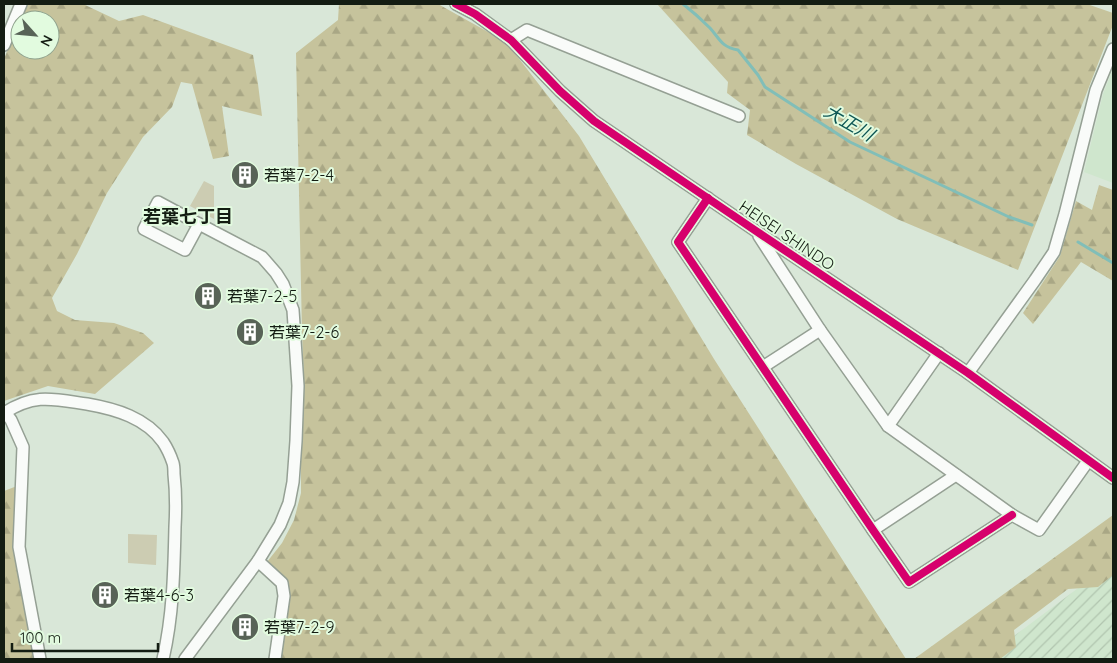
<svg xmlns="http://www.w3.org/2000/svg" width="1117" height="663" font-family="Quicksand,'Noto Sans JP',sans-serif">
	<defs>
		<pattern id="industrial-furrows" width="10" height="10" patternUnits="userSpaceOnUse" patternTransform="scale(1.25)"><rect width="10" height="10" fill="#cfe6cd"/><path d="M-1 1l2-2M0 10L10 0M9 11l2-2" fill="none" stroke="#b1c5af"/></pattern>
		<pattern id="forest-firs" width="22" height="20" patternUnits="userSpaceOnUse" patternTransform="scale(1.25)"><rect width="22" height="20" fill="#c6c39c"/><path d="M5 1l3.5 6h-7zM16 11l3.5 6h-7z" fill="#a9a785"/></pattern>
	</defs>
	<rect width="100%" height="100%" fill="#d9e7d8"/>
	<path fill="#cfe6cd" d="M1113,69V183L1084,172L1103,94Z"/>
	<path fill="url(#industrial-furrows)" d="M1113,562V659H983Z"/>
	<g fill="url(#forest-firs)" fill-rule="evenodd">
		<path d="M26,4H83L119,21L143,15L253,55L258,84L262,116L222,106L229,156L213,159L192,84L181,82L172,107L143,137L107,193L77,254L52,298L57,311L75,320L114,323L143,333L154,343L95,394L48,386L4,401V59ZM20,20H50V50H20Z"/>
		<path d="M339,4H438L506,42L579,136L714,359L906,659H278L288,584L267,562L282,543L294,520L301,493V439L304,382L302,332L296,53L338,20Z"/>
		<path d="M657,4H1087L1113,13V25L1018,270L897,219L796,164L747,135L750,110L727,93L728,82Z"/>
		<path d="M1099,185L1113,190V281L1081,262L1033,324L1023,313L1060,256L1076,201L1092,210Z"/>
		<path d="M17,486L37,659H4V491Z"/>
		<path d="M1113,515V575L1098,587L1068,589L1014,630L1016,647L1000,659H914Z"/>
	</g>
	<g fill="#ccccb2">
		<path d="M204,181L214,186V219L190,206Z"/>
		<path d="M128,534L157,535L156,565L128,563Z"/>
	</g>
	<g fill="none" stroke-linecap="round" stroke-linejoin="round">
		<g stroke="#81beb8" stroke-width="3">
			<path d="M683,4C692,11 702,20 710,28C720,39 721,47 738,50L758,75L765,87L850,142L1009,217L1032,225"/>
			<path d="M1078,242L1113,263"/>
		</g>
		<defs>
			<g id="minor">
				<path d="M456,4L475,14L511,40L560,91L594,121L756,231L968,373L1113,478"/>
				<path d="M511,40L527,30L739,116"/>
				<path d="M4,45L21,4"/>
				<path d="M708,198L678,242L873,530L909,582L1012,515"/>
				<path d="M158,202L199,224L185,250L144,229Z"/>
				<path d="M759,236L820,330L888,426L1012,515L1039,530L1088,461"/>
				<path d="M763,367L820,330"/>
				<path d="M968,373L1035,280L1054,252L1065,214L1096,90L1113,49"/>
				<path d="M5,412L11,420L23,447L19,547L40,659"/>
				<path d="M4,413C35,393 53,399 87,404C116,409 146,418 163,442C167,448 171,457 173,463C174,466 174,471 174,474C176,492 176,509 175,527C174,572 173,616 163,659"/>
				<path d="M888,426L939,353"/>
				<path d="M873,530L956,475"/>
				<path d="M258,561L282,583L284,596L275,659"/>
				<path d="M185,659L258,561L280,525L289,503L293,482L296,441L298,386L294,325L293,310L283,284L276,273L262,257L199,224"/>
			</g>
		</defs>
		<use href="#minor" stroke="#95a094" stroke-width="14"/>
		<use href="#minor" stroke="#f9fbf9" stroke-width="11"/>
		<defs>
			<g id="cycleway">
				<path d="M456,4L475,14L511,40L560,91L594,121L756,231L968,373L1113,478"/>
				<path d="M708,198L678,242L873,530L909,582L1012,515"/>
			</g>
		</defs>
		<use href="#cycleway" stroke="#e2fbdf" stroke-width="11"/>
		<use href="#cycleway" stroke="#d6006c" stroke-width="8"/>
	</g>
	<defs>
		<symbol id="building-disc" viewBox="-11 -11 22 22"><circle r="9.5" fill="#586357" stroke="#e2fbdf"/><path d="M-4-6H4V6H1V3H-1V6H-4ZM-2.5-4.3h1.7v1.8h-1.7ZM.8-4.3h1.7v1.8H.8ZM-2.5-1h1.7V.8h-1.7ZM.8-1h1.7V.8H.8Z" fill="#fff"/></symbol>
	</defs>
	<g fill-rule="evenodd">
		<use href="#building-disc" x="229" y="159" width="32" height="32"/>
		<use href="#building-disc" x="192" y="280" width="32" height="32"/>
		<use href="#building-disc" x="234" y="316" width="32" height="32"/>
		<use href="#building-disc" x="89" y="579" width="32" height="32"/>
		<use href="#building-disc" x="229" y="611" width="32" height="32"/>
	</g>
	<g text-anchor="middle" stroke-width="4" stroke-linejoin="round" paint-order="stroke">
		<g font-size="16" fill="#131c12" stroke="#e2fbdf" text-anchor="start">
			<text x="264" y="181">若葉7-2-4</text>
			<text x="227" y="302">若葉7-2-5</text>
			<text x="269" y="338">若葉7-2-6</text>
			<text x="124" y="601">若葉4-6-3</text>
			<text x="264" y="633">若葉7-2-9</text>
		</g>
		<g font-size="16" fill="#131c12" stroke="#e2fbdf">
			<text transform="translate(787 235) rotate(34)" y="6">HEISEI SHINDO</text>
		</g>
		<g font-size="18" font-style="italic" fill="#0d5654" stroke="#e2fbdf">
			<text transform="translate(849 123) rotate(30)" y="6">大正川</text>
		</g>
		<g font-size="18" font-weight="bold" fill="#131c12" stroke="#e2fbdf">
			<text x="188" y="223">若葉七丁目</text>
		</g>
	</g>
	<rect width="1117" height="663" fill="none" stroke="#131c12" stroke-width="10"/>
	<g transform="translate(35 35) rotate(117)"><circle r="24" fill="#e2fbdf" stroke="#8fa28d"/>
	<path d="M0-4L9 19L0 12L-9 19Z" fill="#586357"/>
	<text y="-8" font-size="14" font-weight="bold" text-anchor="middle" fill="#131c12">N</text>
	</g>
	<path d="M12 643v8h146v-8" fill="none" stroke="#131c12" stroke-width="2.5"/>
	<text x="20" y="643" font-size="15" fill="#131c12" stroke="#e2fbdf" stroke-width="4" paint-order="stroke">100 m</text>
</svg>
